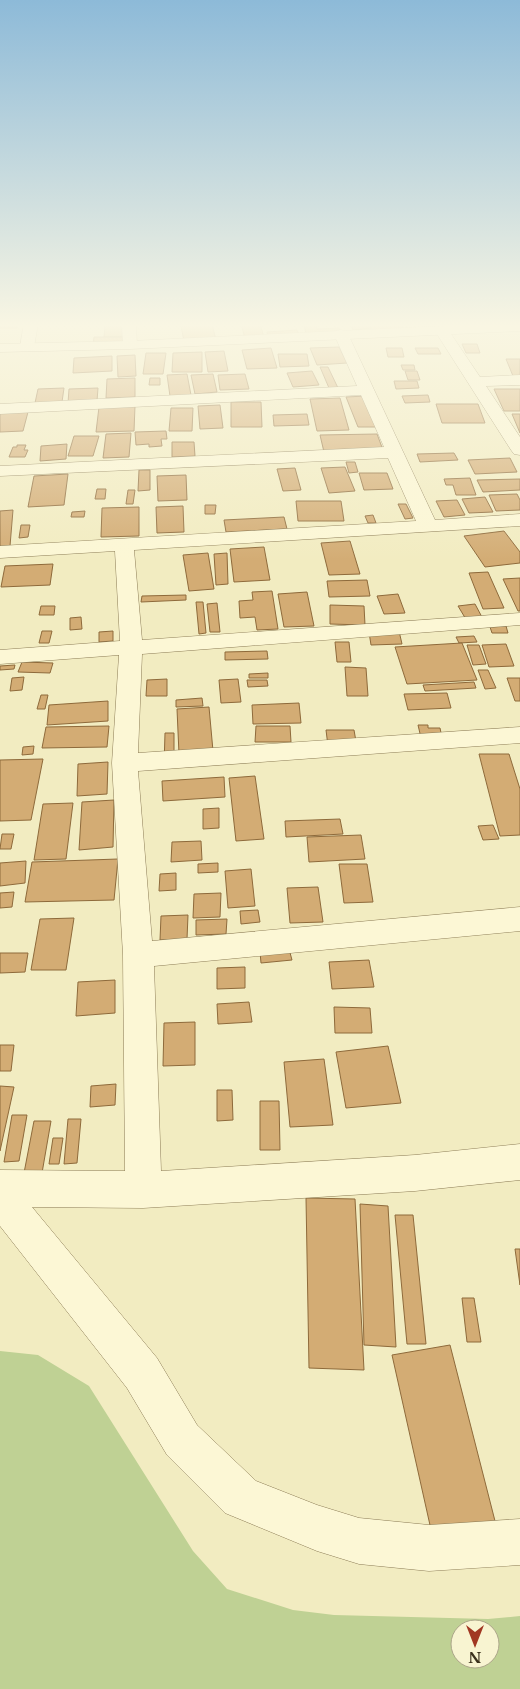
<svg xmlns="http://www.w3.org/2000/svg" width="520" height="1689" font-family="'Libre Baskerville',serif">
	<rect width="100%" height="100%" fill="#f2ecc1"/>
	<path fill="#bfd194" fill-rule="evenodd" d="M0,1351L38,1355L89,1386L193,1551L227,1589L293,1610L334,1615L488,1619L520,1616V1689H0ZM460,1629H490V1659H460Z"/>
	<g fill="#d3ac74" stroke="#8e6a3b">
		<path d="M0,324H18L17,328H0Z"/>
		<path d="M212,324L216,340L184,341L181,326Z"/>
		<path d="M241,324H260L264,337L245,338Z"/>
		<path d="M304,324H316L317,329L339,328L341,333L306,334Z"/>
		<path d="M351,324H369L371,328L353,330Z"/>
		<path d="M369,324H401L404,332L373,333Z"/>
		<path d="M125,325L124,337H104L105,326Z"/>
		<path d="M297,330L299,335L268,337L267,332Z"/>
		<path d="M94,337H124V346L93,347Z"/>
		<path d="M462,344H477L480,353H466Z"/>
		<path d="M339,347L347,363L317,365L310,348Z"/>
		<path d="M271,348L277,368L247,369L242,350Z"/>
		<path d="M386,348H402L404,357H388Z"/>
		<path d="M415,348H438L441,354H418Z"/>
		<path d="M224,351L228,371L208,372L205,352Z"/>
		<path d="M202,352V372H172L173,353Z"/>
		<path d="M146,353H166L163,374H143Z"/>
		<path d="M278,354H307L309,366L280,367Z"/>
		<path d="M135,355L136,376L118,377L117,356Z"/>
		<path d="M112,356V371L73,373L74,358Z"/>
		<path d="M506,359H520V376H513Z"/>
		<path d="M401,365H414L415,370H403Z"/>
		<path d="M320,367H328L338,388H329Z"/>
		<path d="M312,371L319,385L293,387L287,373Z"/>
		<path d="M405,371H417L420,380H408Z"/>
		<path d="M187,374L191,395L170,396L167,375Z"/>
		<path d="M213,374L217,392L195,394L191,375Z"/>
		<path d="M245,374L249,389L220,390L218,375Z"/>
		<path d="M135,378V397L106,398L107,379Z"/>
		<path d="M150,378H160V385H149Z"/>
		<path d="M394,381H417L419,388L396,389Z"/>
		<path d="M64,388L62,402L35,403L38,389Z"/>
		<path d="M98,388L97,401L68,403L69,389Z"/>
		<path d="M494,389H520V411H504Z"/>
		<path d="M428,395L430,402L405,403L402,396Z"/>
		<path d="M366,396L378,427H358L346,397Z"/>
		<path d="M340,398L349,430L317,431L310,399Z"/>
		<path d="M231,402H261L262,427H231Z"/>
		<path d="M436,404H478L485,423H442Z"/>
		<path d="M220,405L223,428L200,429L198,406Z"/>
		<path d="M135,406L134,431L96,432L99,407Z"/>
		<path d="M171,408H193L192,431H169Z"/>
		<path d="M0,412H28L23,431L0,432Z"/>
		<path d="M307,414L309,425L274,426L273,415Z"/>
		<path d="M512,414H520V433Z"/>
		<path d="M166,431L167,439H161L162,446L149,447V444L136,445L135,432Z"/>
		<path d="M131,433L129,457L103,458L106,434Z"/>
		<path d="M377,434L383,450L324,452L320,435Z"/>
		<path d="M74,436H99L93,456H68Z"/>
		<path d="M172,442H194L195,456L172,457Z"/>
		<path d="M67,444L66,459L40,461L41,446Z"/>
		<path d="M17,445H26L24,450H28L25,457H9L13,447H17Z"/>
		<path d="M454,453L458,460L420,462L417,454Z"/>
		<path d="M510,458L517,472L475,474L468,460Z"/>
		<path d="M346,462H355L358,472L349,473Z"/>
		<path d="M345,467L355,491L329,493L321,468Z"/>
		<path d="M295,468L301,490L283,491L277,469Z"/>
		<path d="M139,470H150V490L138,491Z"/>
		<path d="M359,473H387L393,489L364,490Z"/>
		<path d="M68,474L64,505L28,507L34,476Z"/>
		<path d="M186,475L187,500L158,501L157,476Z"/>
		<path d="M470,478L476,495H456L453,485H446L444,479Z"/>
		<path d="M520,479V490L483,492L477,480Z"/>
		<path d="M97,489H106L105,499H95Z"/>
		<path d="M128,490H135L133,504H126Z"/>
		<path d="M517,494L520,500V510L496,511L489,495Z"/>
		<path d="M485,497L493,512L469,513L462,499Z"/>
		<path d="M457,500L465,515L444,517L436,501Z"/>
		<path d="M296,501H341L344,521H298Z"/>
		<path d="M398,504H406L413,518L405,519Z"/>
		<path d="M205,505H216L215,514H205Z"/>
		<path d="M183,506L184,532L157,533L156,507Z"/>
		<path d="M139,507V536L101,537L102,508Z"/>
		<path d="M13,510L10,546L0,547V511Z"/>
		<path d="M85,511L84,517H71L72,512Z"/>
		<path d="M373,515L376,523H368L365,516Z"/>
		<path d="M284,517L287,529L226,532L224,520Z"/>
		<path d="M21,525H30L28,537L19,538Z"/>
		<path d="M504,531L520,552V563L485,567L464,536Z"/>
		<path d="M350,541L360,574L329,575L321,543Z"/>
		<path d="M264,547L270,580L234,582L230,549Z"/>
		<path d="M208,553L214,589L189,591L183,555Z"/>
		<path d="M227,553L228,584L216,585L214,554Z"/>
		<path d="M53,564L50,585L1,587L5,566Z"/>
		<path d="M488,572L504,608L483,609L469,573Z"/>
		<path d="M520,578V611H518L503,579Z"/>
		<path d="M367,580L370,596L329,597L327,581Z"/>
		<path d="M272,591L278,629L257,630L255,617L240,618L239,601L253,600L252,592Z"/>
		<path d="M307,592L314,626L284,627L278,594Z"/>
		<path d="M398,594L405,613L384,614L377,596Z"/>
		<path d="M186,595V600L141,602L142,596Z"/>
		<path d="M196,602H203L206,633L199,634Z"/>
		<path d="M217,603L220,632H210L207,604Z"/>
		<path d="M475,604L483,619L467,621L458,606Z"/>
		<path d="M330,605L364,606L365,625L330,624Z"/>
		<path d="M41,606H55L54,615H39Z"/>
		<path d="M81,617L82,629L70,630V618Z"/>
		<path d="M506,626L508,633H492L490,627Z"/>
		<path d="M42,631H52L49,643H39Z"/>
		<path d="M113,631V641L99,642V632Z"/>
		<path d="M399,631L402,644L371,645L369,632Z"/>
		<path d="M474,636L477,642L459,643L456,637Z"/>
		<path d="M335,642H349L351,662H337Z"/>
		<path d="M462,643L477,680L407,684L395,647Z"/>
		<path d="M506,644L514,666L489,667L482,645Z"/>
		<path d="M467,645H479L486,664L473,665Z"/>
		<path d="M267,651L268,659L225,660V652Z"/>
		<path d="M22,662L53,663L50,673L18,672Z"/>
		<path d="M15,665L14,669L0,670V666Z"/>
		<path d="M345,667L366,668L368,696H347Z"/>
		<path d="M478,670H488L496,688L485,689Z"/>
		<path d="M268,673V678H249V674Z"/>
		<path d="M24,677L22,690L10,691L12,678Z"/>
		<path d="M507,678H520V701H515Z"/>
		<path d="M167,679V696H146L147,680Z"/>
		<path d="M238,679L241,702L221,703L219,680Z"/>
		<path d="M247,680H267L268,686L248,687Z"/>
		<path d="M474,682L476,688L425,691L423,685Z"/>
		<path d="M447,693L451,708L408,710L404,694Z"/>
		<path d="M41,695H48L45,709H37Z"/>
		<path d="M202,698L203,706L176,707V700Z"/>
		<path d="M108,701V721L47,725L49,705Z"/>
		<path d="M299,703L301,723L253,724L252,705Z"/>
		<path d="M209,707L213,751L179,754L177,709Z"/>
		<path d="M418,725H428V728H440L443,742H422Z"/>
		<path d="M109,726L107,747L42,748L46,727Z"/>
		<path d="M256,726H290L291,742H255Z"/>
		<path d="M326,730H354L358,753L329,754Z"/>
		<path d="M165,733H174V766L164,767Z"/>
		<path d="M34,746L33,754L22,755L23,747Z"/>
		<path d="M479,754H509L520,789V835L500,836Z"/>
		<path d="M43,759L31,820L0,821V760Z"/>
		<path d="M108,762L107,794L77,796L78,764Z"/>
		<path d="M255,776L264,839L236,841L229,778Z"/>
		<path d="M224,777L225,797L163,801L162,781Z"/>
		<path d="M114,800L113,847L79,850L82,802Z"/>
		<path d="M73,803L66,859L34,860L43,804Z"/>
		<path d="M219,808V828L203,829V809Z"/>
		<path d="M340,819L343,834L286,837L285,821Z"/>
		<path d="M493,825L499,839L483,840L478,826Z"/>
		<path d="M2,834H14L11,849H0Z"/>
		<path d="M361,835L365,859L309,862L307,837Z"/>
		<path d="M201,841L202,860L171,862L172,842Z"/>
		<path d="M118,859L114,900L25,902L32,862Z"/>
		<path d="M26,861L25,883L0,886V863Z"/>
		<path d="M218,863V872L198,873V864Z"/>
		<path d="M339,864H367L373,902L344,903Z"/>
		<path d="M251,869L255,906L228,908L225,871Z"/>
		<path d="M176,873V890L159,891L160,874Z"/>
		<path d="M318,887L323,922L290,923L287,888Z"/>
		<path d="M14,892L12,907L0,908V893Z"/>
		<path d="M221,893L220,917L193,918L194,894Z"/>
		<path d="M258,910L260,922L241,924L240,911Z"/>
		<path d="M188,915L187,939L160,940L161,916Z"/>
		<path d="M74,918L66,970H31L40,919Z"/>
		<path d="M227,919L226,934L196,935V920Z"/>
		<path d="M289,949L292,960L261,963L260,952Z"/>
		<path d="M0,953H28L25,972L0,973Z"/>
		<path d="M369,960L374,987L332,989L329,962Z"/>
		<path d="M245,967V988L217,989V968Z"/>
		<path d="M115,980V1013L76,1016L78,982Z"/>
		<path d="M249,1002L252,1022L218,1024L217,1004Z"/>
		<path d="M334,1007L370,1008L372,1033H335Z"/>
		<path d="M195,1022V1065L163,1066L164,1023Z"/>
		<path d="M0,1045H14L11,1071H0Z"/>
		<path d="M388,1046L401,1103L346,1108L336,1052Z"/>
		<path d="M324,1059L333,1125L290,1127L284,1062Z"/>
		<path d="M116,1084L115,1105L90,1107L91,1086Z"/>
		<path d="M0,1086L14,1087L0,1151Z"/>
		<path d="M217,1090H232L233,1120L217,1121Z"/>
		<path d="M260,1101H279L280,1150H260Z"/>
		<path d="M12,1115H27L19,1161L4,1162Z"/>
		<path d="M68,1119H81L77,1163L64,1164Z"/>
		<path d="M34,1121H51L42,1173H24Z"/>
		<path d="M53,1138H63L59,1164H49Z"/>
		<path d="M306,1198L355,1199L364,1370L309,1368Z"/>
		<path d="M360,1204L388,1206L396,1347L364,1345Z"/>
		<path d="M395,1215H413L426,1344H407Z"/>
		<path d="M515,1249H520V1285Z"/>
		<path d="M462,1298H474L481,1342H467Z"/>
		<path d="M450,1345L495,1521L432,1534L392,1355Z"/>
	</g>
	<g fill="none" stroke-linecap="round" stroke-linejoin="round">
		<defs>
			<g id="minor">
				<path d="M24,324H38L34,347L32,350H22L20,347Z"/>
				<path d="M122,324H136L137,345L135,348H125L123,345Z"/>
				<path d="M442,327L447,328L480,377L520,375V385L486,386L520,437V455L514,454L511,450L435,331Z"/>
				<path d="M341,330L346,331L348,334L435,520L520,514V526L134,550L142,640L520,613V625L142,654L138,753L520,727V743L138,771L152,941L520,907V931L154,966L161,1171L415,1155L520,1144V1180L415,1191L143,1208L32,1207L157,1358L197,1425L256,1481L317,1505L359,1518L429,1525L520,1519V1565L429,1571L359,1564L317,1551L225,1513L167,1455L127,1388L0,1226V1170L125,1171L123,955L112,763L119,655L0,664V650L120,641L115,551L0,558V546L416,521L388,458L0,476V466L384,447L361,395L0,414V404L357,386L334,334L336,331Z"/>
			</g>
			<path id="tertiary" d="M488,324H520V331L130,349L0,352V344L130,341Z"/>
		</defs>
		<use href="#minor" stroke="#8d7d57" stroke-width="1"/>
		<use href="#tertiary" stroke="#8d7d57" stroke-width="1"/>
		<use href="#minor" fill="#fcf7d5" fill-rule="evenodd"/>
		<use href="#tertiary" fill="#fcf7d5" fill-rule="evenodd"/>
	</g>
	<linearGradient id="sky" x2="0" y2="1"><stop stop-color="#8dbad8"/><stop offset="0.58" stop-color="#f9f6e3"/><stop offset="1" stop-color="#f9f6e3" stop-opacity="0"/></linearGradient>
	<rect width="520" height="561" fill="url(#sky)"/>
	<g transform="translate(475 1644) rotate(180)"><circle r="24" fill="#f8f4d1" stroke="#aca689"/>
	<path d="M0-4L9 19L0 12L-9 19Z" fill="#a13722"/>
	<text y="-8" font-size="14" font-weight="bold" text-anchor="middle" fill="#3b311c">N</text>
	</g>
</svg>
